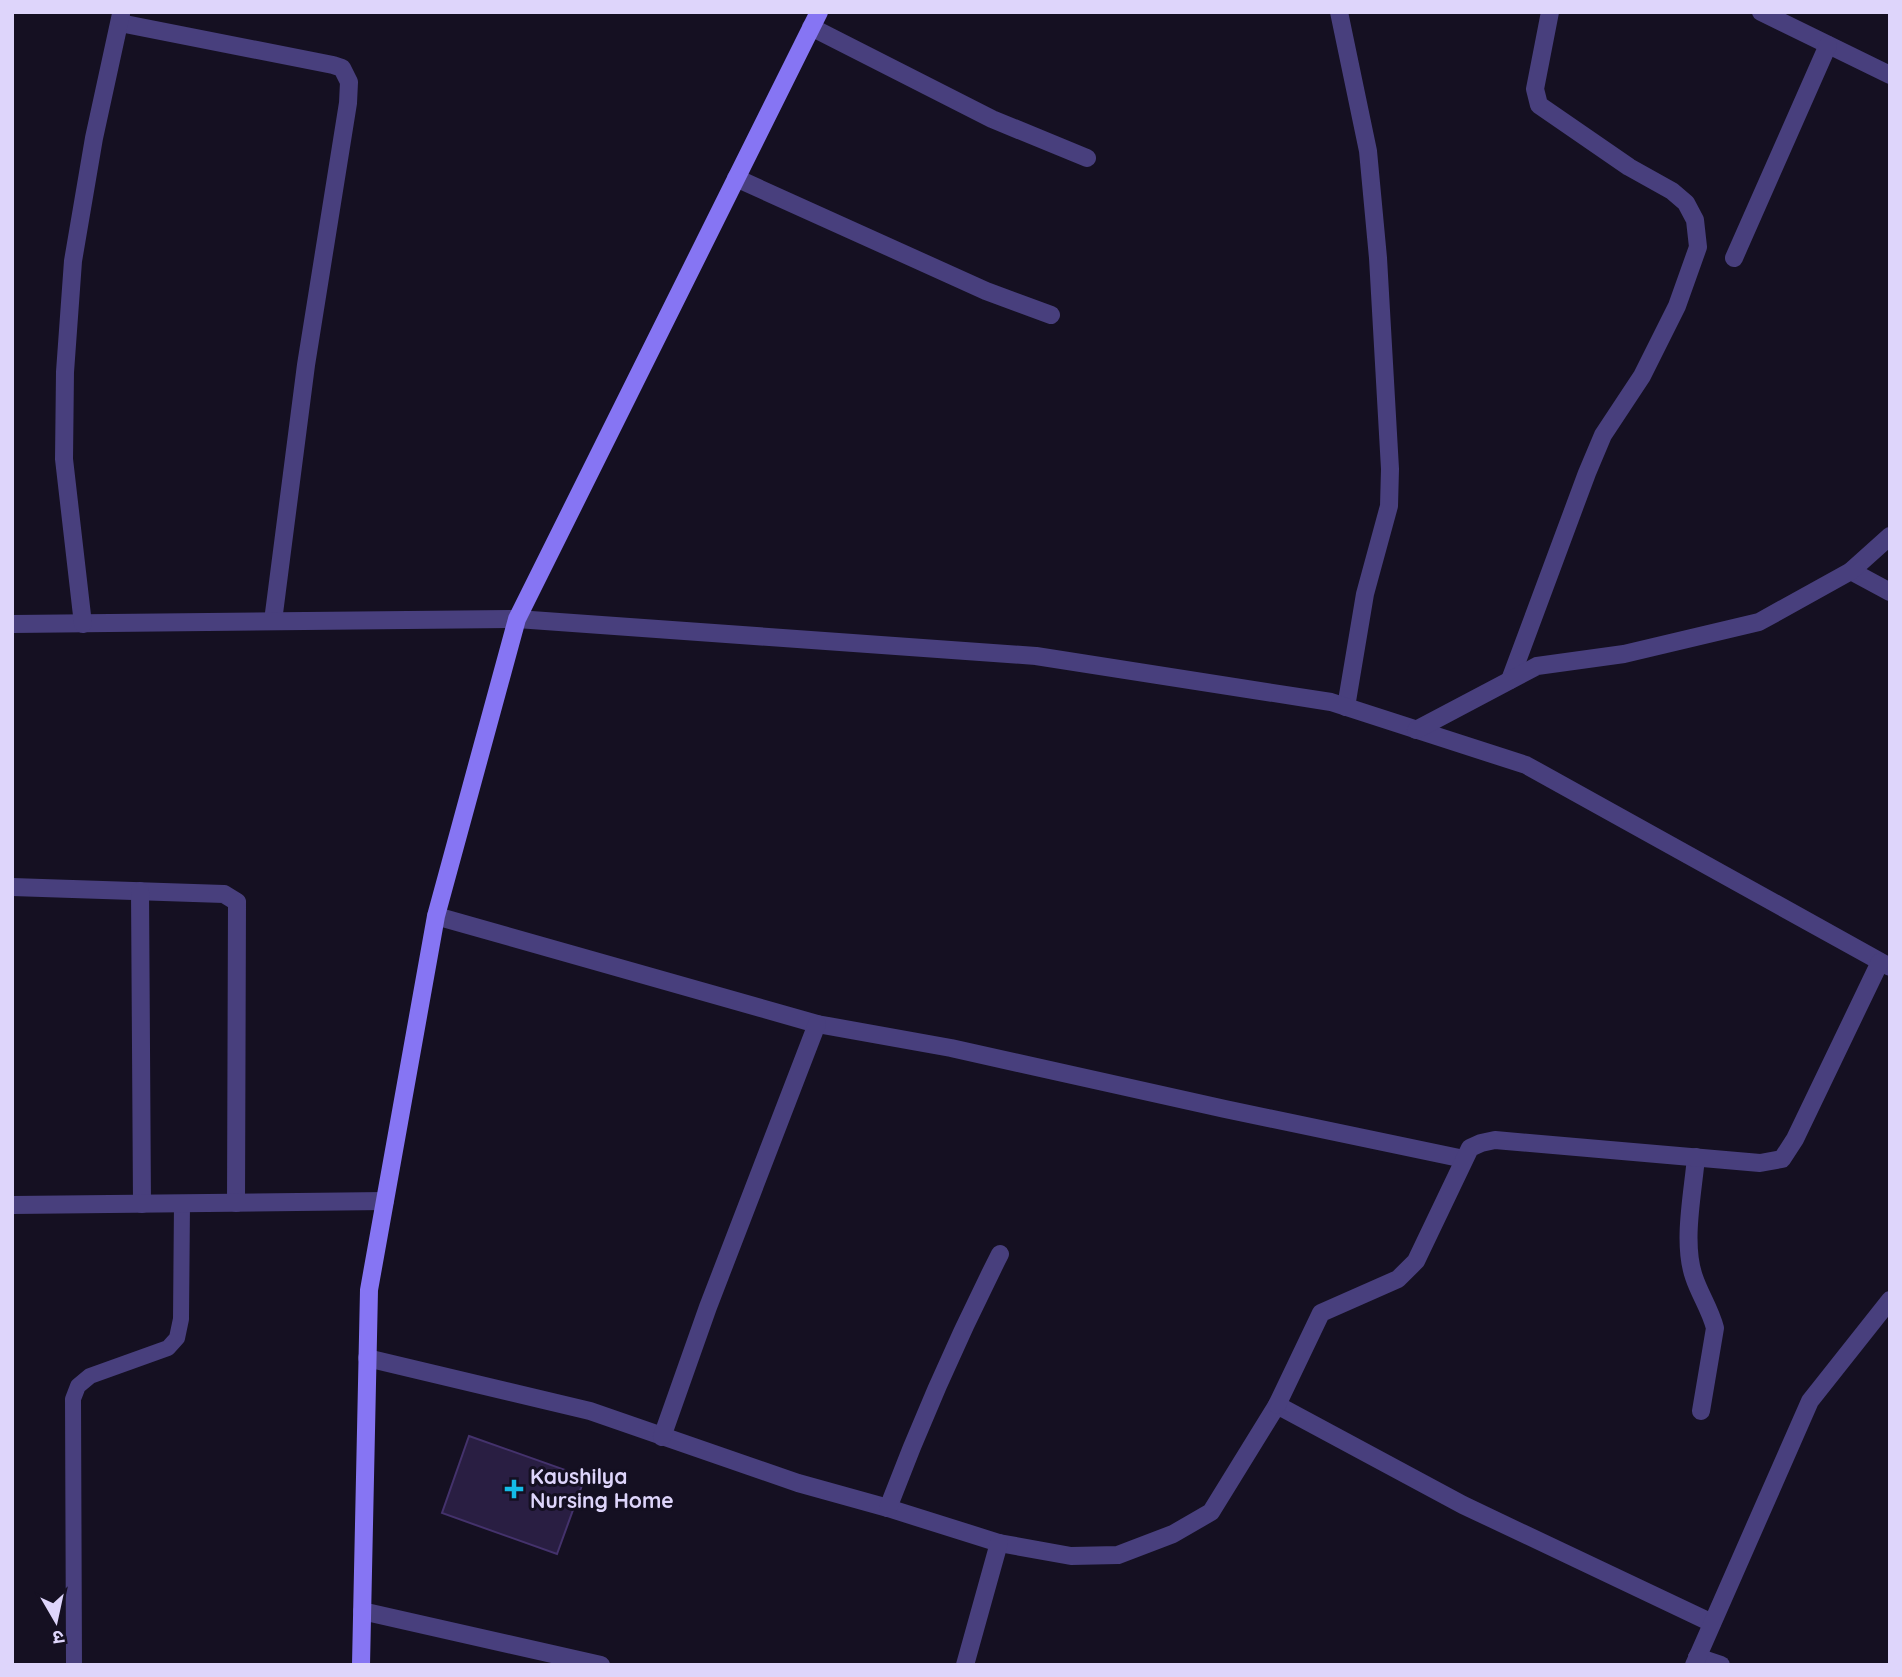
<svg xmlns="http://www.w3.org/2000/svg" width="1902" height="1677" font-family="Quicksand,'Noto Sans Devanagari',sans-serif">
	<rect width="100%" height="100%" fill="#151022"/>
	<path fill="#291e42" stroke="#44326c" stroke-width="2" d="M469,1436L585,1477L557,1554L442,1513Z"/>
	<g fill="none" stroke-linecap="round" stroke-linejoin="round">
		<path stroke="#483f7d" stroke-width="16" d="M74,1665L73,1399L78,1386L90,1376L168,1348L177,1338L181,1319L182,1203"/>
		<g stroke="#483f7d" stroke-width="18">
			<path d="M1339,12L1368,151L1378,258L1390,469L1389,506L1365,594L1346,707"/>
			<path d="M1761,12L1890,75"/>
			<path d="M120,23L333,65L342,68L349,82L348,103L306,365L273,621"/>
			<path d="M811,27L992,119L1087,158"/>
			<path d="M736,178L986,291L1051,315"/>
			<path d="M1734,258L1828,45"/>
			<path d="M1851,571L1890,592"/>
			<path d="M12,624L517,619L1036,656L1331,702L1526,765L1890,967"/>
			<path d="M83,624L64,459L65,372L73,261L94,138L121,14"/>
			<path d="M1510,680L1587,473L1603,435L1642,376L1677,306L1698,247L1695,220L1686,203L1672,191L1629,167L1539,105L1535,89L1550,12"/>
			<path d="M1416,730L1537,666L1624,654L1759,622L1851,571L1890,536"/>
			<path d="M12,887L224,894L237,902L236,1203"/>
			<path d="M140,891L142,1204"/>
			<path d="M436,916L817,1024L951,1048L1225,1109L1464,1159"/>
			<path d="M1696,1157C1693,1193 1682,1243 1694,1277C1700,1295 1710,1309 1715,1328L1701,1411"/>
			<path d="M12,1205L385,1201"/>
			<path d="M367,1358L590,1411L798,1483L888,1508L999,1543L1071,1556L1118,1555L1173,1534L1211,1512L1277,1405L1463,1505L1712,1623"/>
			<path d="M1277,1405L1321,1313L1398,1279L1416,1261L1470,1148L1481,1143L1495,1140L1760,1163L1782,1159L1795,1139L1880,962"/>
			<path d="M662,1437L708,1307L817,1024"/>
			<path d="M888,1508C921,1421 958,1337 1000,1254"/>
			<path d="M362,1611L601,1665"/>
			<path d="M1697,1657L1721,1665"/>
			<path d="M965,1665L999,1543"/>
			<path d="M1694,1665L1810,1401L1890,1300"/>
		</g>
		<path stroke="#8675f3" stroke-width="18" d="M361,1665L369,1290L436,916L517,619L819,12"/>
	</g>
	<path fill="#14bce8" stroke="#151022" stroke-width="2.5" d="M510.5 1478.5h7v7h7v7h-7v7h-7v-7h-7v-7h7z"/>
	<g text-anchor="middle" stroke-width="6" stroke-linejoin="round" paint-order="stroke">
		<g font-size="21" font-weight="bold" fill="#ded5fb" stroke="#151022" text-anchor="start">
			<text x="530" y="1484">Kaushilya<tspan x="530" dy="24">Nursing Home</tspan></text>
		</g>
	</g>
	<rect width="1902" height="1677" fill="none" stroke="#ded5fb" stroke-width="28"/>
	<g transform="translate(56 1621) rotate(171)" stroke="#151022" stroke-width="5" paint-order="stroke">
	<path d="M0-5L12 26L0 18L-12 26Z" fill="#ded5fb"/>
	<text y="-10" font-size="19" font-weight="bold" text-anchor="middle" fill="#ded5fb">उ</text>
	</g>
</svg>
